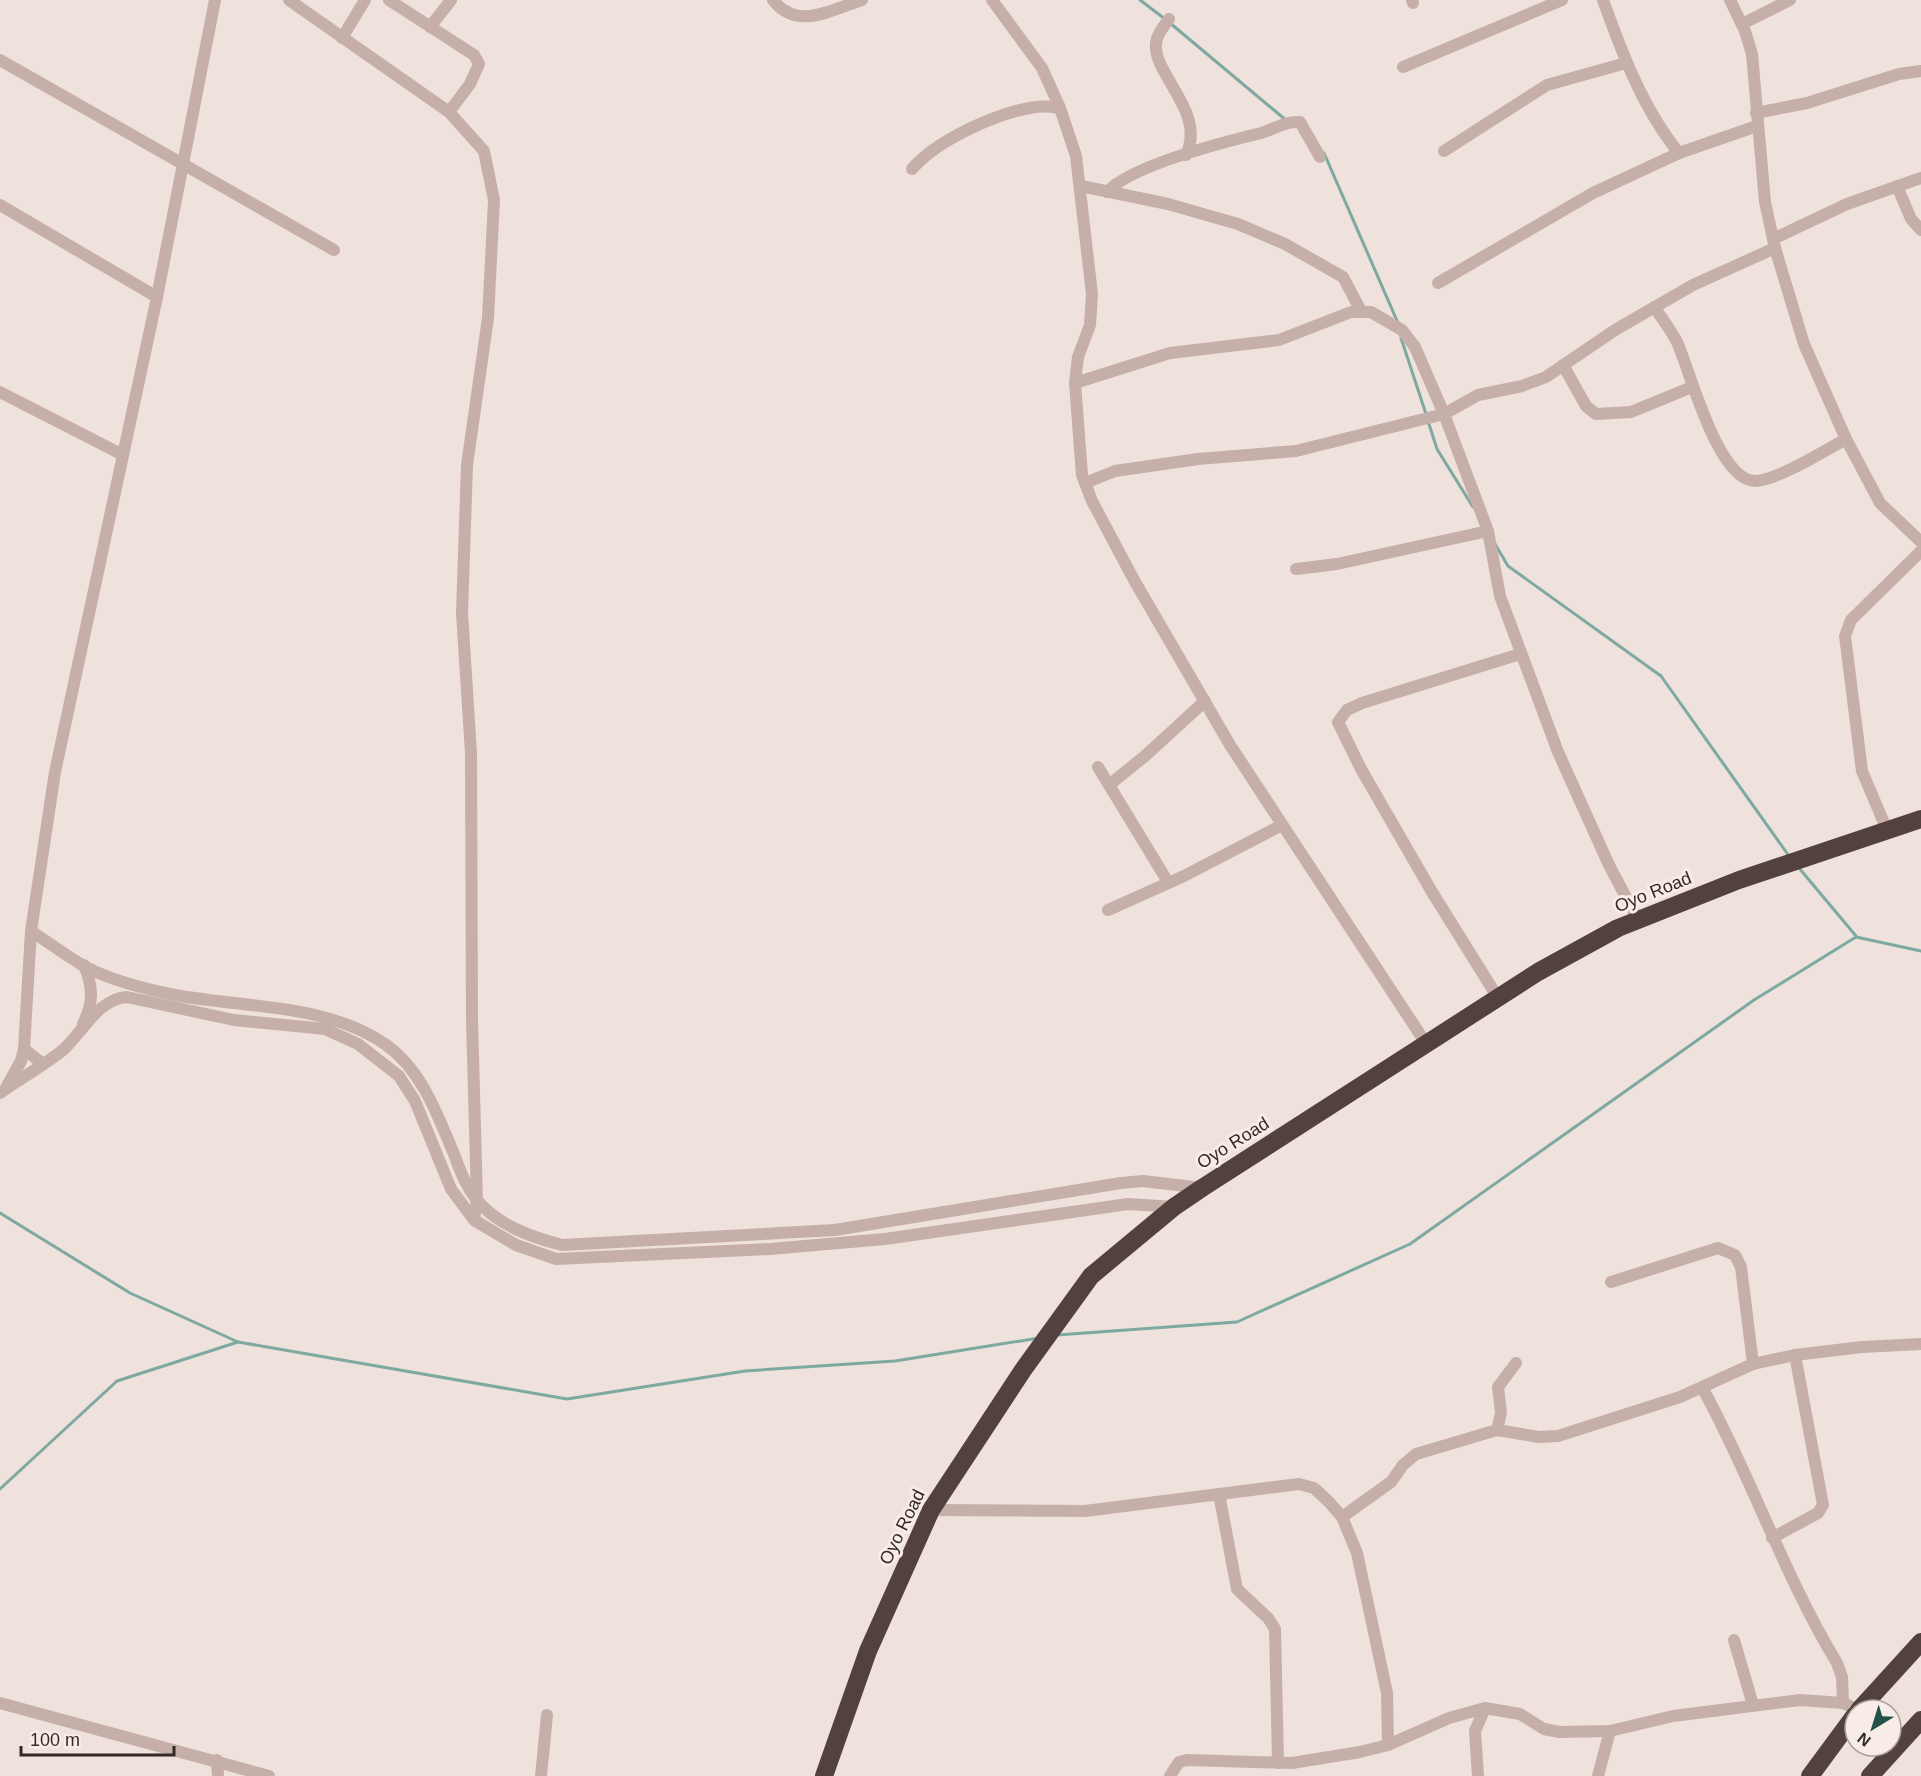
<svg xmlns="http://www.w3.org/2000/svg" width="1921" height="1776" font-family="Arial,sans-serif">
	<rect width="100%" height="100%" fill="#efe1db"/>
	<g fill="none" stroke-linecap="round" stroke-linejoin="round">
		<g stroke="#7da9a1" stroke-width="3">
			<path d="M1140,0L1165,19"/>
			<path d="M1170,23L1287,121"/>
			<path d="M1324,153L1398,323"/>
			<path d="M1401,338L1426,414"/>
			<path d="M1428,421L1437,449L1473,507"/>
			<path d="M1495,544L1508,566L1661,676L1789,856"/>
			<path d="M1799,868L1856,936"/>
			<path d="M0,1213L130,1293L238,1342L567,1399L745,1371L895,1361L1039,1338"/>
			<path d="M1057,1335L1237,1322L1410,1244L1754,1000L1856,937L1921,951"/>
			<path d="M0,1489L117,1381L238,1342"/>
		</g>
		<g stroke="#c6afa8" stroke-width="12">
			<path d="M289,0L449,112L484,151L494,200L488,318L467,465L462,613L471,753L472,1020L477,1200L474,1220"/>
			<path d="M389,0L474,55L479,64L470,84L449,112"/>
			<path d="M773,0C797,31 831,10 862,0"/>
			<path d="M992,0L1042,68L1060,108L1076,156L1092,294L1090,325L1078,357L1075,383L1082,475L1092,501L1134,580L1230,745L1427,1045"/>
			<path d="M1412,0L1413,3"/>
			<path d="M1603,0C1622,53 1643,109 1679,153"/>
			<path d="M1730,0L1745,31L1752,54L1765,202L1775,248L1804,344L1846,439L1880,503L1921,542"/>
			<path d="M1169,19C1164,26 1157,34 1156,43C1152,74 1207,112 1186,155"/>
			<path d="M1742,24L1790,0"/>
			<path d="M430,27L451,0"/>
			<path d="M342,38L365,0"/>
			<path d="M0,60L334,250"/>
			<path d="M1403,67L1562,0"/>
			<path d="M1756,113L1807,103L1899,74L1921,71"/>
			<path d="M1444,151L1547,85L1626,63"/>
			<path d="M912,169C937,140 998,112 1036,107C1044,106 1053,107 1060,108"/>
			<path d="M1081,186L1168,204L1238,224L1285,244L1343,277L1361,311"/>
			<path d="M1897,186L1911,219L1921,230"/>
			<path d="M1107,192C1132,165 1224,142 1261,133C1275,129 1285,121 1300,122L1320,157"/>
			<path d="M0,205L157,297"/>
			<path d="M1773,239L1847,204L1921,178"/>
			<path d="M1438,283L1593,193L1679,153L1757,126"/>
			<path d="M1654,307C1662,318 1671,330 1677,342C1690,370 1717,480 1755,481C1776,481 1826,450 1846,439"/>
			<path d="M1563,365L1586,406L1596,414L1631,412L1692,387"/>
			<path d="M1075,383L1170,353L1279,340L1351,312H1371L1402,330L1415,347L1444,414L1488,531L1500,596L1558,752L1609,865L1638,920"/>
			<path d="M0,392L123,455"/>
			<path d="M1085,483L1115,471L1198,459L1296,451L1444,414L1478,395L1522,386L1546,377L1615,330L1693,285L1775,248"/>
			<path d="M1296,569L1337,564L1488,531"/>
			<path d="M1098,767L1168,882"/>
			<path d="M1109,785L1145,756L1205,701"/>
			<path d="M1887,830L1862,771L1845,636L1851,620L1921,551"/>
			<path d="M1108,910L1184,876L1282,825"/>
			<path d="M31,931C48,942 65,955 84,966C110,980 145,989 175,995C244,1008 325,1003 385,1044C422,1070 437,1114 454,1154C460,1170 465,1185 476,1199C497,1225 531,1237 562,1245L835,1230L1121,1183L1143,1181L1202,1188"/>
			<path d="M1498,998L1432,892L1361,769L1338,722L1347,710L1362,703L1520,654"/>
			<path d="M83,1024C94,1002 93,987 84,965"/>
			<path d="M24,1049L43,1064"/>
			<path d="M7,1086L21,1061L24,1049L31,931L55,772L157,297L215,0"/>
			<path d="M0,1093C21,1078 43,1066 63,1050C82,1033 99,998 127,997L234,1020L325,1029L358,1044L399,1076L415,1101L451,1189L474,1220L516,1245L556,1259L770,1249L885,1239L1128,1204L1174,1207"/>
			<path d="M1611,1282L1718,1248L1735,1255L1741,1267L1753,1364"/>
			<path d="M1703,1389C1752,1478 1784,1576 1837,1663L1842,1677L1843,1703"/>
			<path d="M1497,1430L1501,1413L1498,1387L1516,1363"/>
			<path d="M1219,1494L1237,1589L1268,1618L1275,1629L1278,1763"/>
			<path d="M931,1510L1085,1511L1299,1484L1314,1488L1329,1502L1342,1517L1357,1553L1387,1693L1388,1745"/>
			<path d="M1342,1517L1391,1482L1403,1465L1416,1454L1497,1430L1539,1437L1558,1436L1680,1397L1753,1364L1795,1355L1862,1347L1921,1344"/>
			<path d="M1772,1538L1818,1513L1823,1505L1795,1355"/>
			<path d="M1734,1640L1753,1705"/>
			<path d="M0,1703L269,1776"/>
			<path d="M217,1760L218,1776"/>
			<path d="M541,1776L547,1715"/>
			<path d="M1170,1776L1179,1762L1187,1760L1292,1763L1360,1752L1388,1745L1449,1718L1485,1708L1520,1714L1544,1729L1559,1732L1610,1731L1673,1716L1800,1700L1843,1703L1859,1710"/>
			<path d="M1478,1776L1475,1731L1485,1708"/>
			<path d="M1598,1776L1610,1731"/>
		</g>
		<g stroke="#53413f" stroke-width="18">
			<path d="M1859,1710L1921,1642"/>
			<path d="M824,1776L868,1651L931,1510L1023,1370L1091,1276L1174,1207L1202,1188L1538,972L1618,928L1739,880L1921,819"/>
			<path d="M1810,1776L1855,1715"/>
			<path d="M1870,1776L1921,1720"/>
		</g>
	</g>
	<g text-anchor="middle" stroke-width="6" stroke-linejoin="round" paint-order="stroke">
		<g font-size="18" fill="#332927" stroke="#f7ece7">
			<text transform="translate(1653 892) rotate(-22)" y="6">Oyo Road</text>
			<text transform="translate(1233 1143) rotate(-32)" y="6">Oyo Road</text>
			<text transform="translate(902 1527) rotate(-64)" y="6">Oyo Road</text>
		</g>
	</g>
	<g transform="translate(1873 1728) rotate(218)"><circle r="28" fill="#f7ece7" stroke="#a99e9a" stroke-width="1.5"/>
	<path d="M0-4.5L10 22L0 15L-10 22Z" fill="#215149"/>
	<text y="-9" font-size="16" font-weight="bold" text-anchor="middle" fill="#332927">N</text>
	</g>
	<path d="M21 1746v9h153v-9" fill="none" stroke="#332927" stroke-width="3"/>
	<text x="30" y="1746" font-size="18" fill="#332927" stroke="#f7ece7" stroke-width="4.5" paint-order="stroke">100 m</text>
</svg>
